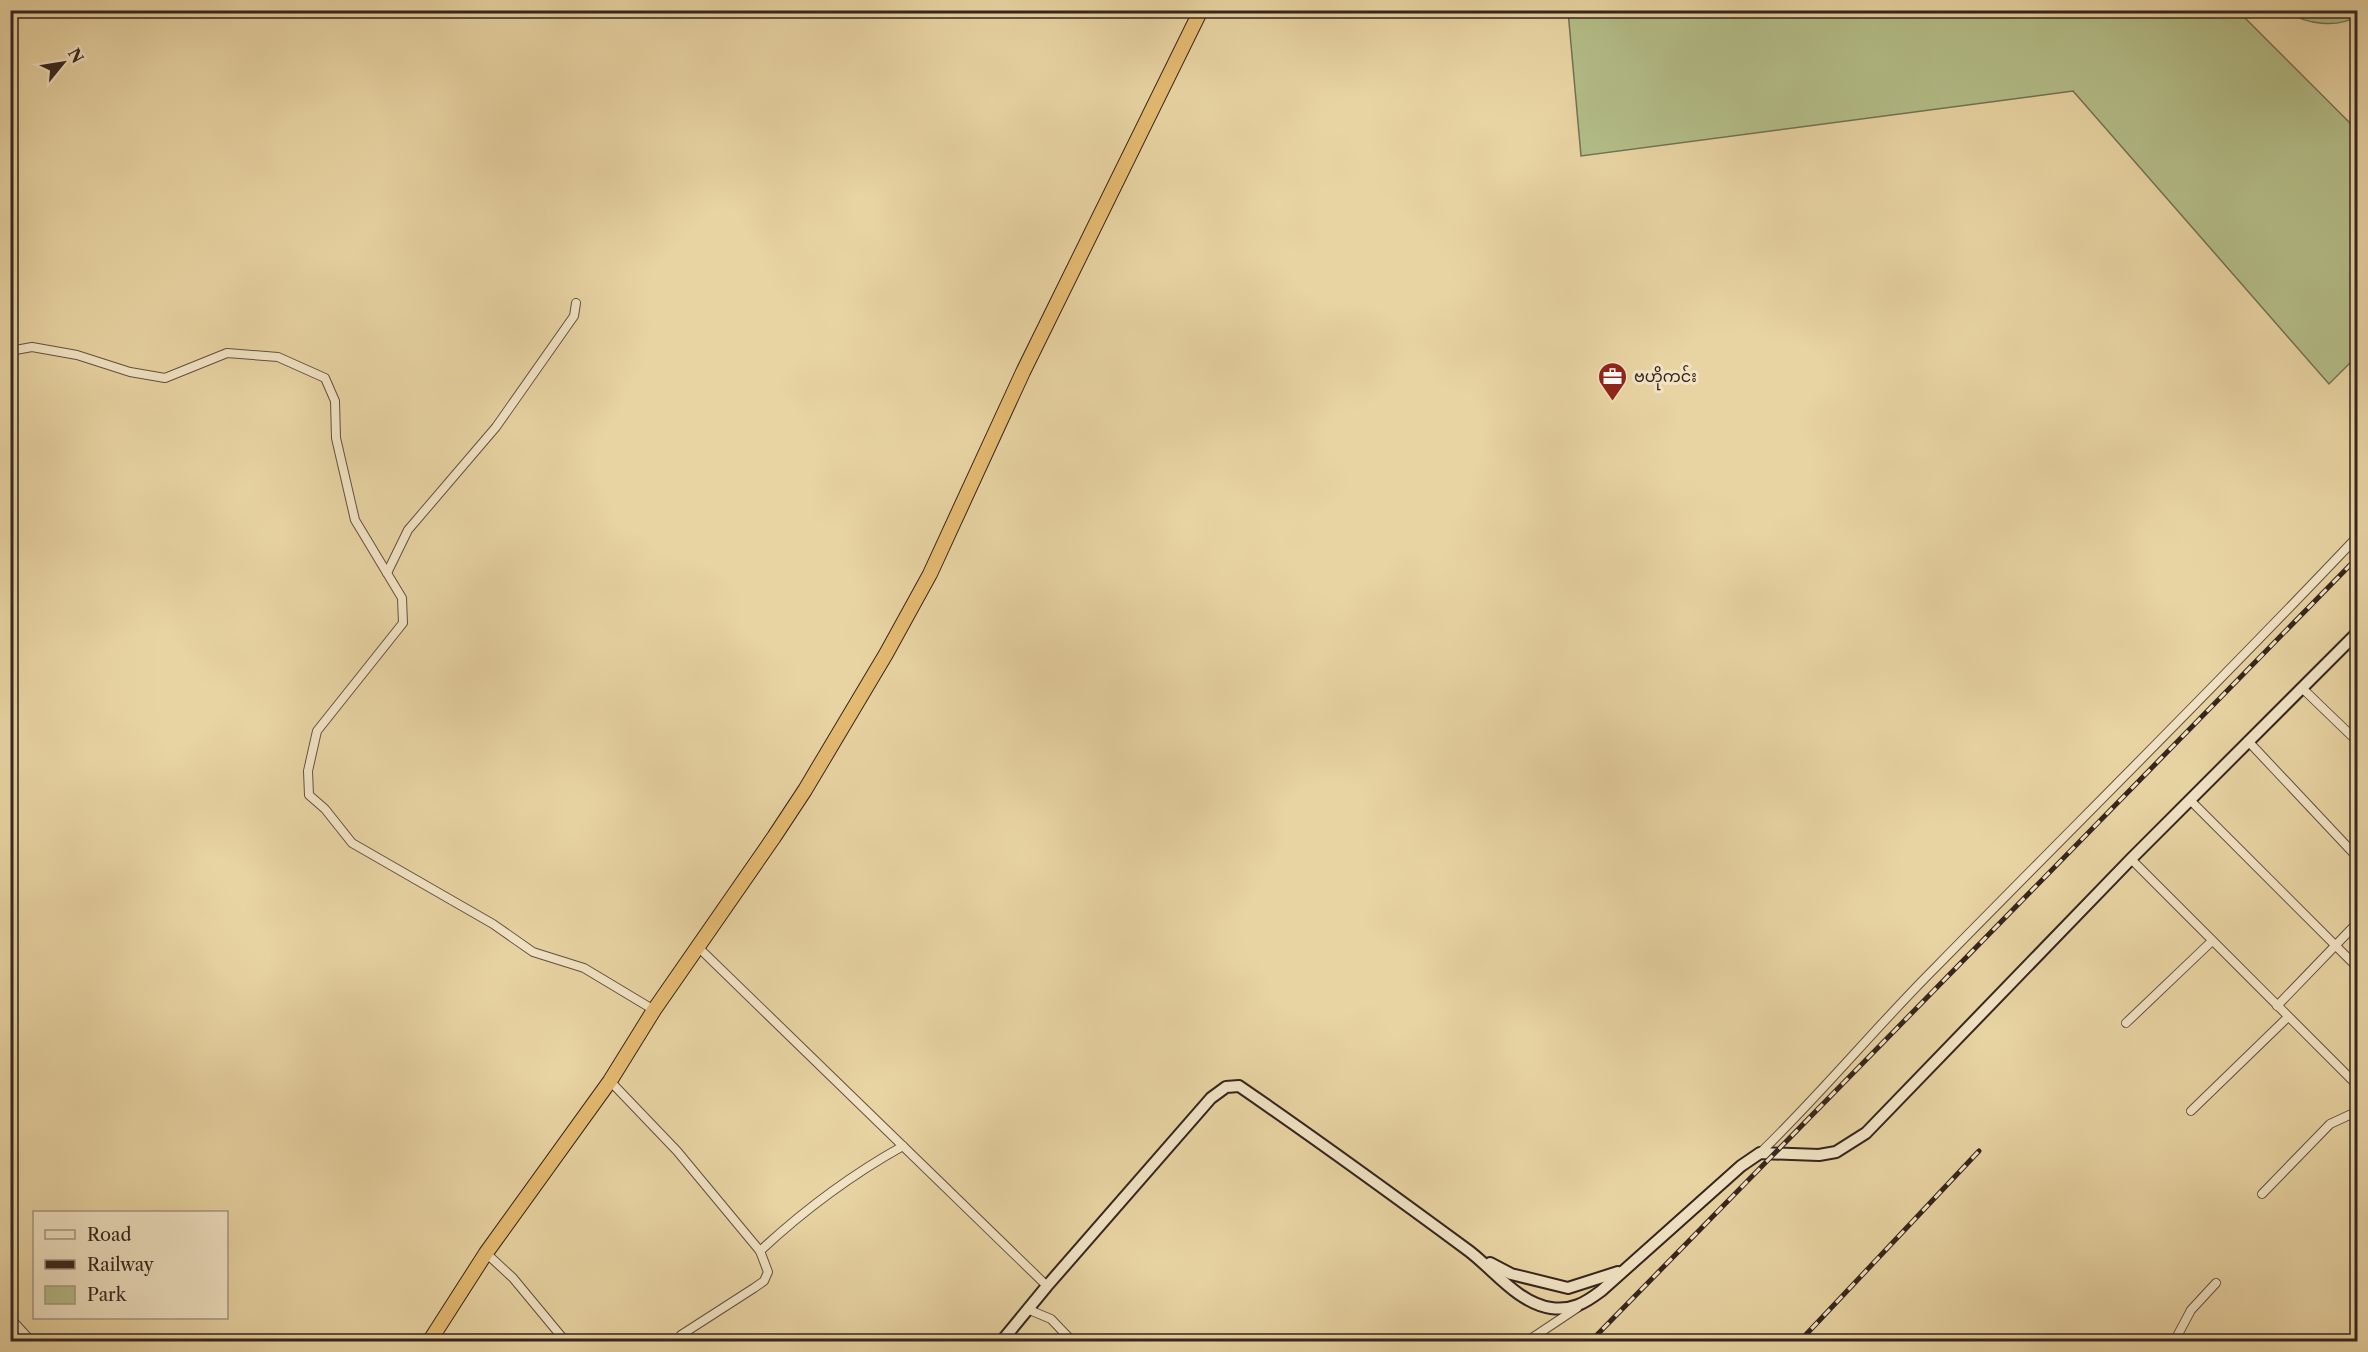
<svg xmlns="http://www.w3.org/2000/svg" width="2368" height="1352" font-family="'Libre Caslon Text','Noto Sans Myanmar',serif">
	<rect width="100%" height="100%" fill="#e8d3a2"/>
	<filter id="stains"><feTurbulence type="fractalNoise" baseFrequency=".00333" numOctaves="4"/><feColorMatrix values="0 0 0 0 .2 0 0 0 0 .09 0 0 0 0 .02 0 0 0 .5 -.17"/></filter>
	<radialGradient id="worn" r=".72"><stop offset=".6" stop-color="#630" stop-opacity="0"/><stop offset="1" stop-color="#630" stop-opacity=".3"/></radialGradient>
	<g fill="#b3bd88" stroke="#747153" stroke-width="1.5">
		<path d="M1568,11H2238L2357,130V356L2329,384L2073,91L1581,156Z"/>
		<path d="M2288,11H2357V16C2339,28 2305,25 2288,11Z"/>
	</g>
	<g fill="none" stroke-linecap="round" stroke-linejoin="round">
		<defs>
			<g id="street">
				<path d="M10,351L32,347L77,355L130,372L165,378L227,353L278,357L325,378L335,401L336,438L355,520L402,598L403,623L317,731L308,771L309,795L325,809L352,843L493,924L533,952L584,968L654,1010"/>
				<path d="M387,573L408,530L496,427L574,316L576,303"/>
				<path d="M2302,688L2358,742"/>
				<path d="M2248,741L2358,858"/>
				<path d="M2190,800L2358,968"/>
				<path d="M2131,859L2358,1086"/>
				<path d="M698,947L1047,1286"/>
				<path d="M2277,1006L2358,922"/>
				<path d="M2126,1023L2212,941"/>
				<path d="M610,1081L677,1151L760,1251L768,1272L764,1281L754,1288L681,1335"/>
				<path d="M2191,1111L2288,1017"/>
				<path d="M1760,1153C1821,1094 1875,1028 1935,968C2076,824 2219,683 2358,536"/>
				<path d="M2262,1194L2330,1124L2358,1111"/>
				<path d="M760,1251C803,1211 851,1175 903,1146"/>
				<path d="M486,1253L513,1278L566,1342"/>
				<path d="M1027,1309L1051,1319L1073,1342"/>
				<path d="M10,1318L32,1342"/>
				<path d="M1526,1342L1577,1308"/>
				<path d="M2174,1342L2191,1310L2216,1283"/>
			</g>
			<g id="secondary">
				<path d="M1490,1263L1511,1274L1568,1288L1618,1272"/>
				<path d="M1001,1342L1047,1286L1211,1098L1226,1087L1239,1086C1316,1139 1393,1195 1469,1251C1494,1270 1518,1303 1551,1308C1572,1311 1585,1303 1601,1291L1741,1166L1760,1153L1819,1155L1836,1152L1866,1133L2131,859L2358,632"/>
			</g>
			<path id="highway" d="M429,1342L486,1253L610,1081L654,1010L774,837L805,790L886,654L930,574L1023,372L1201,10"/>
		</defs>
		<use href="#street" stroke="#62503f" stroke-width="10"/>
		<use href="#secondary" stroke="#36251e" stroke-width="14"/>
		<use href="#highway" stroke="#36251e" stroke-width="16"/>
		<use href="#street" stroke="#f0e2c3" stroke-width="8"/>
		<use href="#secondary" stroke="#f0e2c3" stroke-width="10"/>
		<use href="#highway" stroke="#e4ba71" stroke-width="14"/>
		<defs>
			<g id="rail">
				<path d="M1590,1342L2358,557"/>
				<path d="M1799,1342L1979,1151"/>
			</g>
		</defs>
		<use href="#rail" stroke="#36251e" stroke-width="5"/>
		<use href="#rail" stroke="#f0e2c3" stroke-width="3" stroke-dasharray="9" stroke-linecap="butt"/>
	</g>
	<defs>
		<symbol id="office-pin" viewBox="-11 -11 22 30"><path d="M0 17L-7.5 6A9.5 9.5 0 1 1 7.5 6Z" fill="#8f2418" stroke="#f0e2c3"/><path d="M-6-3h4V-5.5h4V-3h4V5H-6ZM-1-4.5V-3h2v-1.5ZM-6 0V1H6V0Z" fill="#fff"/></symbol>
	</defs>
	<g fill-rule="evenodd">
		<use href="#office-pin" x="1596" y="360" width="33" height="45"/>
	</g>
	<g text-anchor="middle" stroke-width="6" stroke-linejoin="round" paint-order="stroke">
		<g font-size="16" fill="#36251e" stroke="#f0e2c3" text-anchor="start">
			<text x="1634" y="382">ဗဟိုကင်း</text>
		</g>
	</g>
	<rect width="2368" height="1352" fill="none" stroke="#e8d3a2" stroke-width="36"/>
	<rect x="12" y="12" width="2344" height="1328" fill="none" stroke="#36251e" stroke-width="3"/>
	<rect x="18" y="18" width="2332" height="1316" fill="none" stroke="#36251e" stroke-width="1.5"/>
	<rect x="33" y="1211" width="195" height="108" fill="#f0e2c3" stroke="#a69681" stroke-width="1.5"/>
	<rect x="45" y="1230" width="30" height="9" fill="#f0e2c3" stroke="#a69681" stroke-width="1.5"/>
	<text x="87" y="1241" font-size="18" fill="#36251e">Road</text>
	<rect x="45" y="1260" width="30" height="9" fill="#36251e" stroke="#a69681" stroke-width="1.5"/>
	<text x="87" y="1271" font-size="18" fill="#36251e">Railway</text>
	<rect x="45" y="1286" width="30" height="18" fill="#b3bd88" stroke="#a69681" stroke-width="1.5"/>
	<text x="87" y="1301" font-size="18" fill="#36251e">Park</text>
	<g transform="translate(63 63) rotate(60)" stroke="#f0e2c3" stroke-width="4.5" paint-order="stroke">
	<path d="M0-4.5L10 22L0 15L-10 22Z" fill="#36251e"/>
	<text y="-9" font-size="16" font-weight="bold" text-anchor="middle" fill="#36251e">N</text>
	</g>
	<rect width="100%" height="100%" filter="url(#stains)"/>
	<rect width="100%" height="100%" fill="url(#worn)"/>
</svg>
